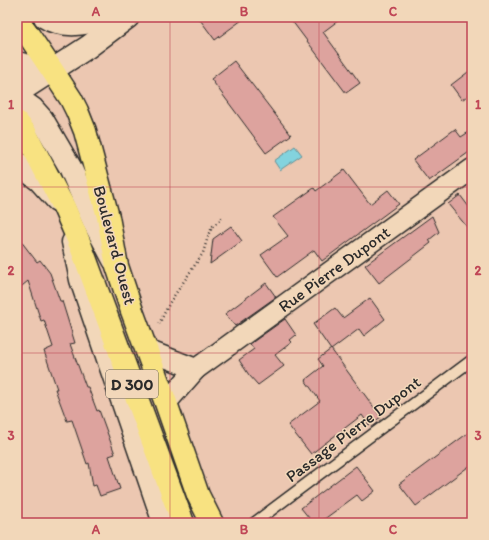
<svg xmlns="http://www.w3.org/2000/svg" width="489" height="540" font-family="Itim,sans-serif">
	<rect width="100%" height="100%" fill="#ecc7b1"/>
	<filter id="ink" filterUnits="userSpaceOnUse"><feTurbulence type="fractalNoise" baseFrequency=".025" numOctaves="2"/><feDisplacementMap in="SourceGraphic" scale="8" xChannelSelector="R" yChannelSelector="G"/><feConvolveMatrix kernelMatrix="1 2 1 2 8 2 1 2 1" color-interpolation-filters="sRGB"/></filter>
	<g filter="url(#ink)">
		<path fill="#83d3de" stroke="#609096" d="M295,146L302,155L280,170L274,161Z"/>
		<g fill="#dda39e" stroke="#2b2b2b">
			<path d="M198,17H246L215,40Z"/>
			<path d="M289,17H343L323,32L360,83L346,93Z"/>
			<path d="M234,61L291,135L266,153L211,79Z"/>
			<path d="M472,69V92L462,100L451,85Z"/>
			<path d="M455,129L461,137L472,130V150L429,181L413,160Z"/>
			<path d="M344,170L370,204L388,190L399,204L322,261L314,250L277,277L261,255L288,236L273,217L314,188L316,191Z"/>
			<path d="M460,195L472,211V233L448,204Z"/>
			<path d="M432,216L439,232L429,240L431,243L379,283L365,265Z"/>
			<path d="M231,226L242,241L210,264L213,239Z"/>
			<path d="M17,236L37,262L40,260L50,273L60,301H62L75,343L70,344L86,387H88L97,411L99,410L115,454L109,456L120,489L100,496L96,485L93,486L89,463L87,464L72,420L67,421L55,389H57L44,351L53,347L44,320L41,321L28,281L17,290Z"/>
			<path d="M266,283L276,297L235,326L225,314Z"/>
			<path d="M370,298L385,319L364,336L359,329L331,350L313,324L335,308L343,318Z"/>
			<path d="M285,319L296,335L290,340L292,342L275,355L284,366L258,385L249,375L239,360L254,349L250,344Z"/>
			<path d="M331,349L381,417L369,425L362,415L311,454L288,425L320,401L305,380L323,366L318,359Z"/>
			<path d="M472,430V464L416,506L399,484Z"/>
			<path d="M356,466L375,491L362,501L357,495L319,523H313L301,508Z"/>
		</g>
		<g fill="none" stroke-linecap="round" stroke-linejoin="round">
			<defs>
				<path id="lane" d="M254,523L472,360"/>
				<g id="street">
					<path d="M72,242L80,280L163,523"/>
					<path d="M147,350L196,369L166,403"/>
					<path d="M196,369L472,169"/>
				</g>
				<g id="secondary">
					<path d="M45,17C48,19 52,21 56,22C74,27 92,23 109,17"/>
					<path d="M17,63L36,68L52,70"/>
					<path d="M17,93L88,47L128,17"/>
					<path d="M17,101L26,104L33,109L42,119L70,167L95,224L114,260"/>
					<path d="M17,163L39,180L57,200"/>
				</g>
				<g id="primary">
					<path d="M17,21L25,30L52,70L71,99L77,111L85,131L108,217L117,266L132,311L166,403L198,495L212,523"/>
					<path d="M17,122L25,132L64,207L80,244L183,523"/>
				</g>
			</defs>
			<use href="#lane" stroke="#2b2b2b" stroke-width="13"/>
			<use href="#street" stroke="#2b2b2b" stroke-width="23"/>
			<use href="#secondary" stroke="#2b2b2b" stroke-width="25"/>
			<use href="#primary" stroke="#2b2b2b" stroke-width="25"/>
			<path stroke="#2b2b2b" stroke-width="2.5" stroke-dasharray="1 3" stroke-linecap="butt" d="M159,324L170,302L203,253L209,233L213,226L223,217"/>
			<use href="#lane" stroke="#f2d7b9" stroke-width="10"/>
			<use href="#street" stroke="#f2d7b9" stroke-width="20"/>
			<use href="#secondary" stroke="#f2d7b9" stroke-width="22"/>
			<use href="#primary" stroke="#f8e281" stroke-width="22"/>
		</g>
	</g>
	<path fill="none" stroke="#c04656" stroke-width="1" stroke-opacity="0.55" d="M170,17V523M319,17V523M17,187H472M17,353H472"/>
	<g text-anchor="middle" stroke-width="3" stroke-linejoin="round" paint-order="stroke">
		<rect fill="#f2d7b9" stroke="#675f56" stroke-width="1" x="106" y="370" width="52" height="28" rx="3"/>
		<g font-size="16" font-weight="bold" fill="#2b2b2b">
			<text x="132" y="390">D 300</text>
		</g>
		<g font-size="17" fill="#2b2b2b" stroke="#f2d7b9">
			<text transform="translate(115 245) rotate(75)" y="6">Boulevard Ouest</text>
			<text transform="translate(334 269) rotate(-36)" y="6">Rue Pierre Dupont</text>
			<text transform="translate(353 429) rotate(-37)" y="6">Passage Pierre Dupont</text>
		</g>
	</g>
	<rect width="489" height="540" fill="none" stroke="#f2d7b9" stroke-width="44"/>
	<rect x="22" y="22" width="445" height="496" fill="none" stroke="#c04656" stroke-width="1.5"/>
	<g font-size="13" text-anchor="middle" font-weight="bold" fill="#c04656">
		<text x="96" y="16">A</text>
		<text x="244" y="16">B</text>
		<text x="393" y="16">C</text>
		<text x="11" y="109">1</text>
		<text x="478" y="109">1</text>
		<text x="11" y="275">2</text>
		<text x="478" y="275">2</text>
		<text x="11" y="440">3</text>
		<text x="478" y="440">3</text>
		<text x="96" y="534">A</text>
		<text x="244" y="534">B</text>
		<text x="393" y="534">C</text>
	</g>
</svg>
